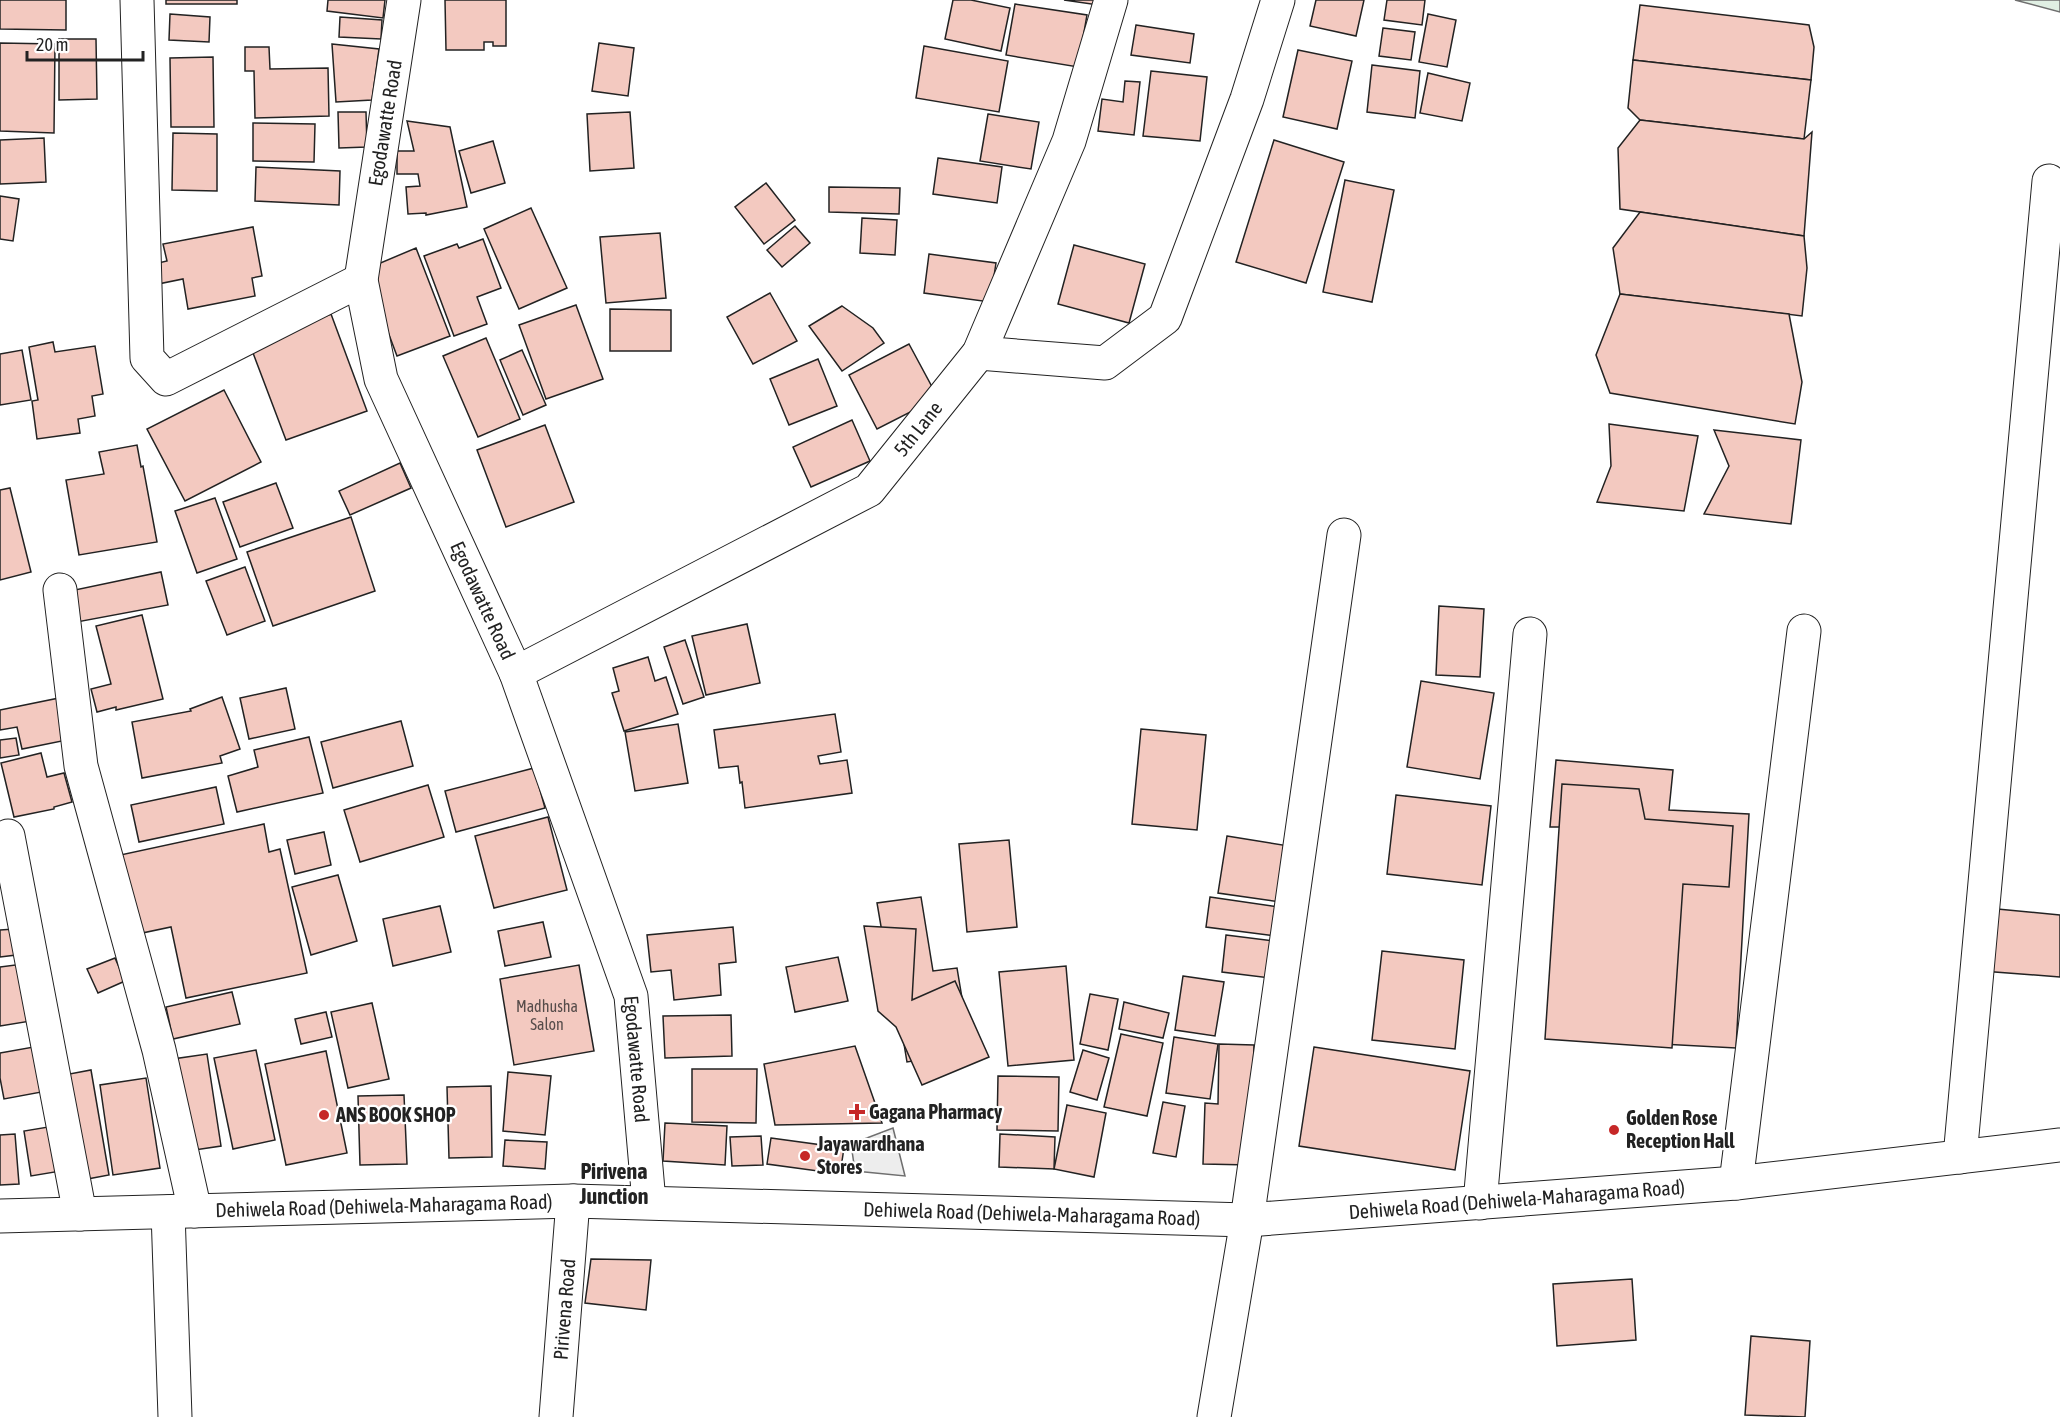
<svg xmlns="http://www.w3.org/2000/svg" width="2060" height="1417" font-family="'Asap Condensed',sans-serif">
	<rect width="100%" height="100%" fill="#fff"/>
	<path fill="#e0efe3" stroke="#6f6f6f" stroke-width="1.5" d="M2015,0H2060V12Z"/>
	<path fill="#ededed" stroke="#6f6f6f" stroke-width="1.5" d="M893,1128L905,1176L855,1171L851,1144Z"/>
	<g fill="#f3c9c0" stroke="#222" stroke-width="1.5">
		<path d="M0,0H66V30L0,29Z"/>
		<rect x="166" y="0" width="71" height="4"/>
		<path d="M328,0H385L383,18L327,11Z"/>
		<path d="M445,0H506V46H493V42H484V50H446Z"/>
		<path d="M953,0H971L1010,8L1001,51L945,39Z"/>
		<path d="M1064,0H1106L1105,6Z"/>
		<path d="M1316,0H1364L1356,36L1310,26Z"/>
		<path d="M1387,0H1425L1422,25L1384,20Z"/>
		<path d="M1015,4L1087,15L1078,67L1006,55Z"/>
		<path d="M1640,5L1809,25L1814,47L1811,80L1633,60Z"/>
		<path d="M170,14L210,17L209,42L169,40Z"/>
		<path d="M1428,14L1456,20L1447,67L1419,62Z"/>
		<path d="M340,17L382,20L381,39L339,37Z"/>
		<path d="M1136,25L1194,34L1190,63L1131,55Z"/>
		<path d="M1383,28L1415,32L1411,60L1379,56Z"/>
		<path d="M59,39H96L97,99L59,100Z"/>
		<path d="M0,43L55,44L54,133L0,131Z"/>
		<path d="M599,43L634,48L628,96L592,91Z"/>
		<path d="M332,44L379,49L372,100L336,102Z"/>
		<path d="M924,46L1008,61L999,112L916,98Z"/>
		<path d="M245,47H269L270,69L328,68L329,116L255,118L254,71H245Z"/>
		<path d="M1298,50L1352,61L1337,129L1283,117Z"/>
		<path d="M213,57L214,127H171L170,58Z"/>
		<path d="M1633,60L1811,80L1804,139L1640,120L1628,108Z"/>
		<path d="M1372,65L1420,71L1415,118L1367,112Z"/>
		<path d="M1151,71L1207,77L1200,141L1143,136Z"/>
		<path d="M1428,73L1470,83L1462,121L1420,113Z"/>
		<path d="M1125,81L1140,82L1134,135L1098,131L1102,99L1123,102Z"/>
		<path d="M338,112H366L367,147L339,148Z"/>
		<path d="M630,112L634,168L590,171L587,114Z"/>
		<path d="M988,114L1039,122L1031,169L980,161Z"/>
		<path d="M1640,120L1804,139L1812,132L1804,236L1620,209L1618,148Z"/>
		<path d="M407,121L450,127L467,207L426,215V213L408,214L406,187L420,186L418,174H397V151H414Z"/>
		<path d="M253,123L315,124L314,162L253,161Z"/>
		<path d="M173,133L217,134V191L172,190Z"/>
		<path d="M44,138L46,182L0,184V140Z"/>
		<path d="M1274,140L1344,162L1306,283L1236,262Z"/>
		<path d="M493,141L505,183L471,193L459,151Z"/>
		<path d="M938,158L1002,167L997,203L933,194Z"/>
		<path d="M256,167L340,171L339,205L255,201Z"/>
		<path d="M1345,180L1394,190L1372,302L1323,292Z"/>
		<path d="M766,183L795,220L764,244L735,207Z"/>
		<path d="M829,187L900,188L899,214L829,212Z"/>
		<path d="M0,196L19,199L13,241L0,239Z"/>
		<path d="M531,208L567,288L519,309L484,229Z"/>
		<path d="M1640,212L1804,236L1807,268L1802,316L1620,294L1613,248Z"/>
		<path d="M862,218L897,220L895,255L860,253Z"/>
		<path d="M795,226L810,243L782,267L767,250Z"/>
		<path d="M253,227L262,276L252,278L255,296L188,309L183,279L158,284L154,264L167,261L163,244Z"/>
		<path d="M660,233L666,298L606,303L600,237Z"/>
		<path d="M483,239L501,288L477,297L487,324L454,336L424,256L457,244L459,248Z"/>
		<path d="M1074,245L1145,264L1129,323L1058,304Z"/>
		<path d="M416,248L450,336L397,356L373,292L378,264Z"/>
		<path d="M929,254L996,263L990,302L924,293Z"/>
		<path d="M770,293L797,341L753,364L727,317Z"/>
		<path d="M1620,294L1789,314L1802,382L1795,424L1610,393L1596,355Z"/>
		<path d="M576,305L603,379L546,399L519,325Z"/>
		<path d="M842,306L873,328L884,343L842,371L809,326Z"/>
		<path d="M610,309L671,310V351H610Z"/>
		<path d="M331,314L367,411L286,440L250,345Z"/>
		<path d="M486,338L520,419L478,437L443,356Z"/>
		<path d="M53,342L55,352L95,346L103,394L92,396L95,416L78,419L80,433L37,439L32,401L38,400L29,347Z"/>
		<path d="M909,344L938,398L877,429L849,375Z"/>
		<path d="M22,350L31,400L0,405V354Z"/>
		<path d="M522,350L546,405L523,415L500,360Z"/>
		<path d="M818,359L837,406L789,425L770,379Z"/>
		<path d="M224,390L261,462L185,501L147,429Z"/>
		<path d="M852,420L870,461L811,487L793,447Z"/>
		<path d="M1609,424L1698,436L1684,511L1597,502L1611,466Z"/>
		<path d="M545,425L574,502L506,527L477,450Z"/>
		<path d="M1714,430L1801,440L1791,524L1704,514L1729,466Z"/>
		<path d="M137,445L141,467L143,466L157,542L79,555L66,480L104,474L99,452Z"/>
		<path d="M400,463L411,488L350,515L339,491Z"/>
		<path d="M276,483L293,528L240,547L223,502Z"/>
		<path d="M10,488L31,572L0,580V490Z"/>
		<path d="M215,498L237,559L197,573L175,511Z"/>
		<path d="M351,517L375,591L273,626L247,552Z"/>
		<path d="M245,567L265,621L227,635L206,581Z"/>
		<path d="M161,572L168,605L77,622L70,591Z"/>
		<path d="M1439,606L1484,609L1480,677L1436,675Z"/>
		<path d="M142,615L163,699L116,710V707L97,712L91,689L111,684L96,626Z"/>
		<path d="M747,624L760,683L706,695L692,636Z"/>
		<path d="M685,640L704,697L683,704L664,647Z"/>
		<path d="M648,657L655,681L666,677L678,714L624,731L612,693L619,691L613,668Z"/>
		<path d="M1421,681L1494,693L1480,779L1407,767Z"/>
		<path d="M286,688L295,729L249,739L240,698Z"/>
		<path d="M64,697L67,740L22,749L17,727L0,730V710Z"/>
		<path d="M222,697L240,749L220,756L222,763L142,778L132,722L191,711L190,709Z"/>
		<path d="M835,714L841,752L818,756L820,764L847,760L852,793L745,808L742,782L740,783L738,766L719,768L714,730Z"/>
		<path d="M401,721L413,766L333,788L321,742Z"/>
		<path d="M678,724L688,783L635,791L625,732Z"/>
		<path d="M1141,729L1206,735L1197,830L1132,824Z"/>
		<path d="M309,737L323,793L237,812L228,776L258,767L254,750Z"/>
		<path d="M16,738L19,755L0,758V740Z"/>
		<path d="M41,753L47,777L64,773L72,802L54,807V809L14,817L1,763Z"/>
		<path d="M1556,760L1673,770L1669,810L1749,814L1736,1048L1549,1038L1561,827H1550Z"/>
		<path d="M534,768L545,808L456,832L445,791Z"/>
		<path d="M1562,784L1639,789L1645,819L1733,826L1729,887L1683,884L1672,1048L1545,1039Z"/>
		<path d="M428,785L444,837L360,862L344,810Z"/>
		<path d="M216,787L224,824L139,842L131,805Z"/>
		<path d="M1396,795L1491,806L1482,885L1387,874Z"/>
		<path d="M548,817L567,890L494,908L475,836Z"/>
		<path d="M264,824L269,852L280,849L307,973L186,998L171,927L128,936L111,857Z"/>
		<path d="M324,832L331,865L295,874L287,840Z"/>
		<path d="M1227,836L1289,846L1280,902L1218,893Z"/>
		<path d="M1009,840L1017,927L967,932L959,844Z"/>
		<path d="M338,875L357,941L311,955L292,887Z"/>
		<path d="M921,897L933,971L957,968L971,1052L907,1062L894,984L891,985L877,903Z"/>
		<path d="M1210,897L1279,907L1275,936L1206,927Z"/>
		<path d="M440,906L451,952L393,966L383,919Z"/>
		<path d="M1987,908L2060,915V977L1982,971Z"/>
		<path d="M543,922L551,957L505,966L498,931Z"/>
		<path d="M864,926L916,929L912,1000L955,981L989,1057L922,1085L896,1027L878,1011Z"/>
		<path d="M733,927L736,962L719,964L721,995L674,1000L671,970L651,972L647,935Z"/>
		<path d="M14,929L16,955L0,957V930Z"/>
		<path d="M1226,935L1274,941L1270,978L1222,972Z"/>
		<path d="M1382,951L1464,960L1455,1049L1372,1040Z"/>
		<path d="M838,957L848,1001L795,1012L786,967Z"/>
		<path d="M115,958L125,981L98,993L87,969Z"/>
		<path d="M23,964L31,1021L0,1026V967Z"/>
		<path d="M579,965L594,1051L514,1065L500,979Z"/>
		<path d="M1066,966L1074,1060L1008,1066L999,972Z"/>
		<path d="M1183,976L1224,982L1215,1036L1175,1030Z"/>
		<path d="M232,992L240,1024L173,1039L166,1007Z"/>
		<path d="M1090,994L1118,999L1108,1050L1080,1044Z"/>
		<path d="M1124,1002L1169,1013L1163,1038L1119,1029Z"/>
		<path d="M372,1003L389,1079L348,1088L331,1012Z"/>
		<path d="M326,1012L332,1037L301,1044L295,1019Z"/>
		<path d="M731,1015L732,1056L665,1058L663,1016Z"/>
		<path d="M1121,1034L1163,1043L1147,1116L1104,1107Z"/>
		<path d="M1174,1037L1218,1044L1210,1099L1166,1093Z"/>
		<path d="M1219,1044L1254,1045L1250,1165L1203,1164L1205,1103L1218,1104Z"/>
		<path d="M39,1046L47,1091L4,1099L0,1078V1053Z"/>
		<path d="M855,1046L882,1123L775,1125L764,1064Z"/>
		<path d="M1314,1047L1470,1071L1455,1170L1299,1146Z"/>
		<path d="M256,1050L275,1140L233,1149L214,1058Z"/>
		<path d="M1083,1050L1109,1058L1097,1100L1070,1092Z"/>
		<path d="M326,1051L347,1153L286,1165L265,1064Z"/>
		<path d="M207,1054L221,1146L188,1151L173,1059Z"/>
		<path d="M692,1069H757L756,1123L692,1122Z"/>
		<path d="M91,1070L109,1175L82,1180L64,1075Z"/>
		<path d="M508,1072L551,1076L545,1135L503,1131Z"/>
		<path d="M998,1076L1059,1077L1058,1131L997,1130Z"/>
		<path d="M146,1078L160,1168L113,1175L100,1085Z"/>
		<path d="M491,1086L492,1157L449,1158L447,1087Z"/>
		<path d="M404,1095L407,1164L360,1165L358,1096Z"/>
		<path d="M1163,1102L1185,1106L1176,1157L1153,1153Z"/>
		<path d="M1067,1105L1106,1113L1094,1177L1054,1169Z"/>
		<path d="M665,1123L727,1126L725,1165L663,1161Z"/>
		<path d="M54,1126L61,1171L31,1176L24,1131Z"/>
		<path d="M15,1134L19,1184L0,1185V1135Z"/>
		<path d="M1000,1134L1055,1137L1054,1169L999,1167Z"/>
		<path d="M761,1136L763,1165L732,1166L730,1137Z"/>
		<path d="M771,1138L844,1148L840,1174L767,1164Z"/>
		<path d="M505,1140L547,1142L545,1169L503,1166Z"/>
		<path d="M591,1259L651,1260L646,1310L585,1303Z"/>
		<path d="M1632,1279L1636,1340L1557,1346L1553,1284Z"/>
		<path d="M1751,1336L1810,1341L1805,1417L1745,1415Z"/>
	</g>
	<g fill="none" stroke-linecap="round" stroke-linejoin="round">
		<defs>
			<g id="street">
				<path d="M137,0L147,358L166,379L361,280"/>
				<path d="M979,353L1105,363L1165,318L1247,99L1278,0"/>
				<path d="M60,590L81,766L159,1050L195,1211"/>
				<path id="s1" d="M516,673L869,490L979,353L1069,141L1111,0"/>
				<path d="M8,836L80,1214"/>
				<path d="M1960,1157L2049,181"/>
				<path d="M1736,1183L1804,631"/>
				<path d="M1480,1203L1530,634"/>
				<path d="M168,1212L175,1417"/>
				<path id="s2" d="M556,1417L573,1201"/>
				<path d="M1214,1417L1247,1220L1344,535"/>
			</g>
			<g id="secondary">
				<path id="s3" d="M404,0L361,280L381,379L516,673L631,996L649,1202"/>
			</g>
			<g id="primary">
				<path id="s4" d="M0,1216L573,1201L1247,1220L1736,1183L2060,1145"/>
			</g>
		</defs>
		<use href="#street" stroke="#222" stroke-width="35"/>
		<use href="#secondary" stroke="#222" stroke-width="35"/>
		<use href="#primary" stroke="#222" stroke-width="35"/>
		<use href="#street" stroke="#fff" stroke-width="33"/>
		<use href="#secondary" stroke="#fff" stroke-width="33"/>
		<use href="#primary" stroke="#fff" stroke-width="33"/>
	</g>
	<g fill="#c62828" stroke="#fff" stroke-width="2">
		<path d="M854 1103h6v6h6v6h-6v6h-6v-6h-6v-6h6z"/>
		<circle cx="324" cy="1115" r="6"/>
		<circle cx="1614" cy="1130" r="6"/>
		<circle cx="805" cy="1156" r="6"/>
	</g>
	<g text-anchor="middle" stroke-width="4.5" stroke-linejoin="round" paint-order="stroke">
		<g font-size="16" fill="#564c4a">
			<text x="547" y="1012">Madhusha<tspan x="547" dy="18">Salon</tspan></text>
		</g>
		<g font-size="20" fill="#222" stroke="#fff">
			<text transform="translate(385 123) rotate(-81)" y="7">Egodawatte Road</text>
			<text dy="7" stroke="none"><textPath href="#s1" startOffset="476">5th Lane</textPath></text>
			<text dy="7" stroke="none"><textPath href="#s3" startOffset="628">Egodawatte Road</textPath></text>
			<text dy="7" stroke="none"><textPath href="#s3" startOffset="1114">Egodawatte Road</textPath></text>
			<text dy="7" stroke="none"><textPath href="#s4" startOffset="1518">Dehiwela Road (Dehiwela-Maharagama Road)</textPath></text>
			<text dy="7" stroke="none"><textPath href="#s4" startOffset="384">Dehiwela Road (Dehiwela-Maharagama Road)</textPath></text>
			<text dy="7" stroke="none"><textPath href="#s4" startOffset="1032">Dehiwela Road (Dehiwela-Maharagama Road)</textPath></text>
			<text dy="7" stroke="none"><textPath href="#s2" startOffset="108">Pirivena Road</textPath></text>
		</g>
		<g font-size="20" font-weight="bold" fill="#222" stroke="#fff" text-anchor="start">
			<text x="869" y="1119">Gagana Pharmacy</text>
			<text x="336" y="1122">ANS BOOK SHOP</text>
			<text x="1626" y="1125">Golden Rose<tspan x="1626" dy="23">Reception Hall</tspan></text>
			<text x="817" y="1151">Jayawardhana<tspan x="817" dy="23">Stores</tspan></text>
		</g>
		<g font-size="22" font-weight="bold" fill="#222" stroke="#fff">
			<text x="614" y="1179">Pirivena<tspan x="614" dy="25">Junction</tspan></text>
		</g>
	</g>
	<path d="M27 51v9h116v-9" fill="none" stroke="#222222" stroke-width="3"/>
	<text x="36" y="51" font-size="18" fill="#222222" stroke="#ffffff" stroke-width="4.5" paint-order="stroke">20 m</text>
</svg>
